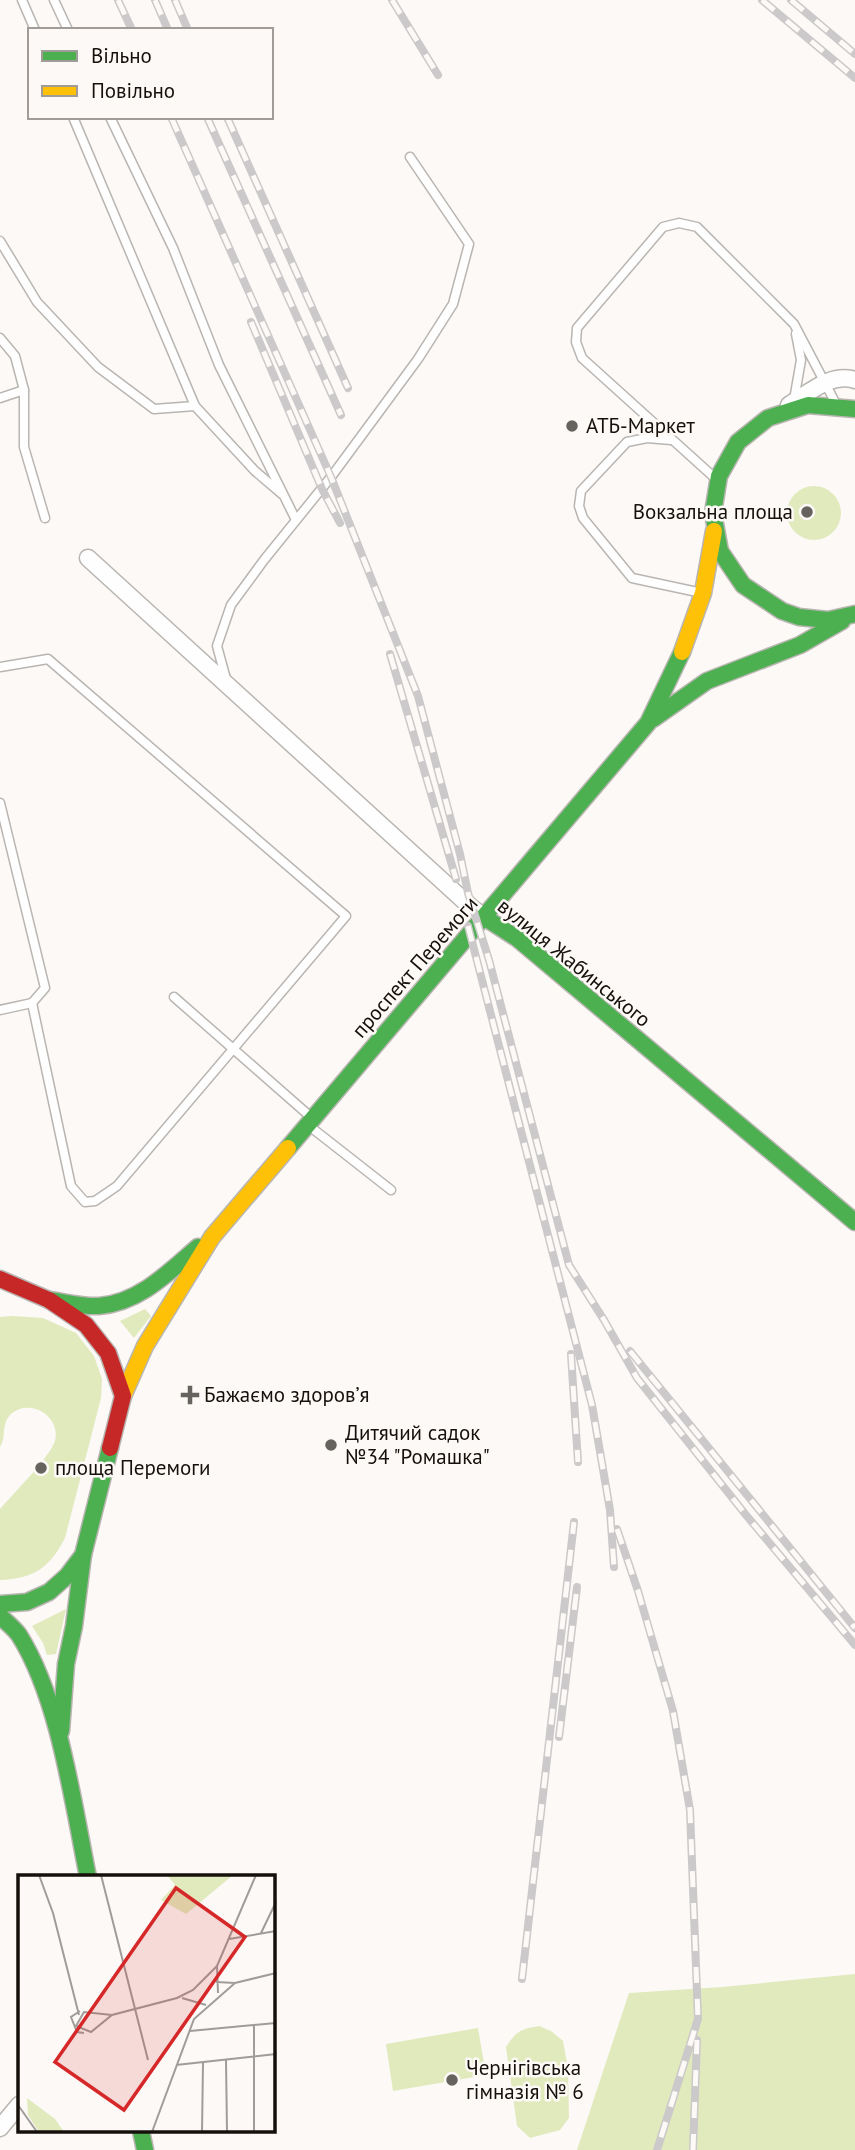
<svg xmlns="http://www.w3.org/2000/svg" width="855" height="2150" font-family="'PT Sans',sans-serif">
	<rect width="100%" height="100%" fill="#fcf9f7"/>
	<g fill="#e1eabd">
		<circle cx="814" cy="513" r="27"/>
		<path d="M145,1309L151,1316L134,1338L120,1321Z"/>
		<path d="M12,1316L43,1318L76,1333L94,1356L102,1379L101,1398L65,1538C50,1567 35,1578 2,1580H0V1509C13,1494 50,1457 55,1441C61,1417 32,1398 12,1413C0,1424 7,1437 0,1447V1317Z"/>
		<path d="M66,1609L56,1654L47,1655L43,1643L32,1626Z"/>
		<path d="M855,1974V2150H577L629,1993L722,1987Z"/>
		<path d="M539,2026L551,2031L563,2041L568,2068L569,2118L560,2130L530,2138L517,2126L506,2047C516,2031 521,2029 539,2026Z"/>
		<path d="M478,2028L486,2075L393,2091L386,2044Z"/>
	</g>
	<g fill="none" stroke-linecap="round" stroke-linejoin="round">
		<defs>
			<g id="lane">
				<path d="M22,0L35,30"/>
				<path d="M54,0L68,30"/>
				<path d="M73,117L195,406L255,471L282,494"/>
				<path d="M110,117L173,248L219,365L296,520"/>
				<path d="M0,241L37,302L98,367L154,409L195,406"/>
				<path d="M0,338L15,356L24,390V447L45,518"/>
				<path d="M0,398L24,390"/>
				<path d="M794,400L801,360L796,334"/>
				<path d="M671,440L647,438L627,442L581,491L579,506L583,518L632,578L702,593"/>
				<path d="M716,479L582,358L576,342L577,328L663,227L679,223L697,227L794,324L836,404"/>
				<path d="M0,667L48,659L346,916L117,1186L95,1201L85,1202L71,1186L32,1003"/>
				<path d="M226,679L217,646L231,605L264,560L331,477L418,359L453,304L469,244L410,157"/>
				<path d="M0,803L45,988L32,1003L0,1010"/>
				<path d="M174,997L312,1118"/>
				<path d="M308,1125L391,1190"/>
			</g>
			<g id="street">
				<path d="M789,405C809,393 831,372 855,380"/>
				<path d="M88,558L472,908L484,917"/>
				<path d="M0,2128L19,2105"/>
			</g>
			<g id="fast">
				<path d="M855,409L808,405L768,418L738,442L719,476L713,513L720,551L743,585L782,611L799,617L828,620L855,614"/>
				<path d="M653,719L707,681L800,645L842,621"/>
				<path d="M484,917L518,939L855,1222"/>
				<path d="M288,1148L648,723L682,652"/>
				<path d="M49,1300C65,1302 82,1307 99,1306C139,1303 169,1272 198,1247"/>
				<path d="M0,1604L27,1602L49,1592L67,1576L83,1555L110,1448"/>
				<path d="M0,1616C6,1622 14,1628 19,1635C59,1698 73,1803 88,1877"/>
				<path d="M61,1731L66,1664L74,1626L83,1555"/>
				<path d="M141,2131L145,2150"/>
			</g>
			<g id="slow">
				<path d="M682,652L703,593L714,531"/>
				<path d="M123,1396L145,1346L212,1237L288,1148"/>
			</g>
			<path id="jam" d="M0,1279L49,1300L86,1325L108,1353L123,1396L110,1448"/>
		</defs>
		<use href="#lane" stroke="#b9b5b1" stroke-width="11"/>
		<use href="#street" stroke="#b9b5b1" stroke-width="19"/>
		<use href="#fast" stroke="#b9b5b1" stroke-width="19"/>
		<use href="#slow" stroke="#b9b5b1" stroke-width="19"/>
		<use href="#jam" stroke="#b9b5b1" stroke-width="19"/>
		<use href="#lane" stroke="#fffefe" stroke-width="8"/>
		<use href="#street" stroke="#fffefe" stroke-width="16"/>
		<use href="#fast" stroke="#4caf50" stroke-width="16"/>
		<use href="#slow" stroke="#ffc107" stroke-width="16"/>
		<use href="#jam" stroke="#c62828" stroke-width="16"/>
		<defs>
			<g id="rail">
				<path d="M118,0L132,30"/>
				<path d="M155,0L168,30"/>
				<path d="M175,0L188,30"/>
				<path d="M392,0L438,75"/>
				<path d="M762,0L855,78"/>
				<path d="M791,0L855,54"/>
				<path d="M171,117L331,477L418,696L460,854L468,893L489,960L569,1265L604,1320L637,1378L746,1515L855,1645"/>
				<path d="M207,117L341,415"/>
				<path d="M227,117L348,388"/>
				<path d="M251,322L322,489L340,523"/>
				<path d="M390,654L456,879"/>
				<path d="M468,926L592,1405L610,1510L614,1567"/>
				<path d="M630,1351L855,1628"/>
				<path d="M571,1354L578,1462"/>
				<path d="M617,1529L638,1591L673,1711L690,1810L698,2019L657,2150"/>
				<path d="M559,1737L577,1587"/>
				<path d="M522,1979L574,1522"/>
				<path d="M693,2150L697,2040"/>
			</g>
		</defs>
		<use href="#rail" stroke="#cbc9c9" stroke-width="8"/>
		<use href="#rail" stroke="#fdf9f6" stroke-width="5" stroke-dasharray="16" stroke-linecap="butt"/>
	</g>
	<g fill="#66625e" stroke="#fdf9f6" stroke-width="2.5">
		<circle cx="572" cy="426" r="7"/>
		<circle cx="807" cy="512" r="7"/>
		<path d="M186.5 1384.5h7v7h7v7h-7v7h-7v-7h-7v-7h7z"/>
		<circle cx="331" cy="1445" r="7"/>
		<circle cx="41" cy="1468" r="7"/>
		<circle cx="452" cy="2080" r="7"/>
	</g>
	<g text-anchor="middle" stroke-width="5" stroke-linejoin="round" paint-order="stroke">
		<g font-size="21" fill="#16100b" stroke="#fdf9f6" text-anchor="start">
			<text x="586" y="433">АТБ-Маркет</text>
			<text x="793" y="519" text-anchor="end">Вокзальна площа</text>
			<text x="204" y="1402">Бажаємо здоровʼя</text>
			<text x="345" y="1440">Дитячий садок<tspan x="345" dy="24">№34 "Ромашка"</tspan></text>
			<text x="55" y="1475">площа Перемоги</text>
			<text x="466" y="2075">Чернігівська<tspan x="466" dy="24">гімназія № 6</tspan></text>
		</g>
		<g font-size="21" fill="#16100b" stroke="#fdf9f6">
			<text transform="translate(574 963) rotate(39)" y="7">вулиця Жабинського</text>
			<text transform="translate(415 967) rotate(-49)" y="7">проспект Перемоги</text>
		</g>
	</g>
	<g transform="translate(18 1875)">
		<rect width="257" height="257" fill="#fcf9f7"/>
		<path d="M149,0H215L168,39L143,25L157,10ZM9,223L37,244L46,257H21L10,240Z" fill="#e1eabd"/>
		<path fill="none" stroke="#a09c99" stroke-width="2" d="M21,0L35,38L61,140M83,0L130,185M243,58L258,27M211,64L258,56M198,107L217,108L258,98M200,118L199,91L238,0M164,123L188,130M62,136L53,142L59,157L66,158M94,140L66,137L58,151L73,157L94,140L159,123L175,115L199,91M236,150V257M172,156L258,148M208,185L209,257M158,190L258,179M0,230L19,257M134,257L176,144L217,108M184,257L185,188"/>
		<path fill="#d62828" fill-opacity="0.15" stroke="#d62828" stroke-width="3.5" d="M158,13L227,62L106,235L37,187Z"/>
		<rect width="257" height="257" fill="none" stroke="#16100b" stroke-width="3.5"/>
	</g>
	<rect x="28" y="28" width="245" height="91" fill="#fdf9f6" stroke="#a19c98" stroke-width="2"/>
	<rect x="42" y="51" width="35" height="10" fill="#4caf50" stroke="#a19c98" stroke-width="2"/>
	<text x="91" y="63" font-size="21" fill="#16100b">Вільно</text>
	<rect x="42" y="86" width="35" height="10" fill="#ffc107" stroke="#a19c98" stroke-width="2"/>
	<text x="91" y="98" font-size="21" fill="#16100b">Повільно</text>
</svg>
